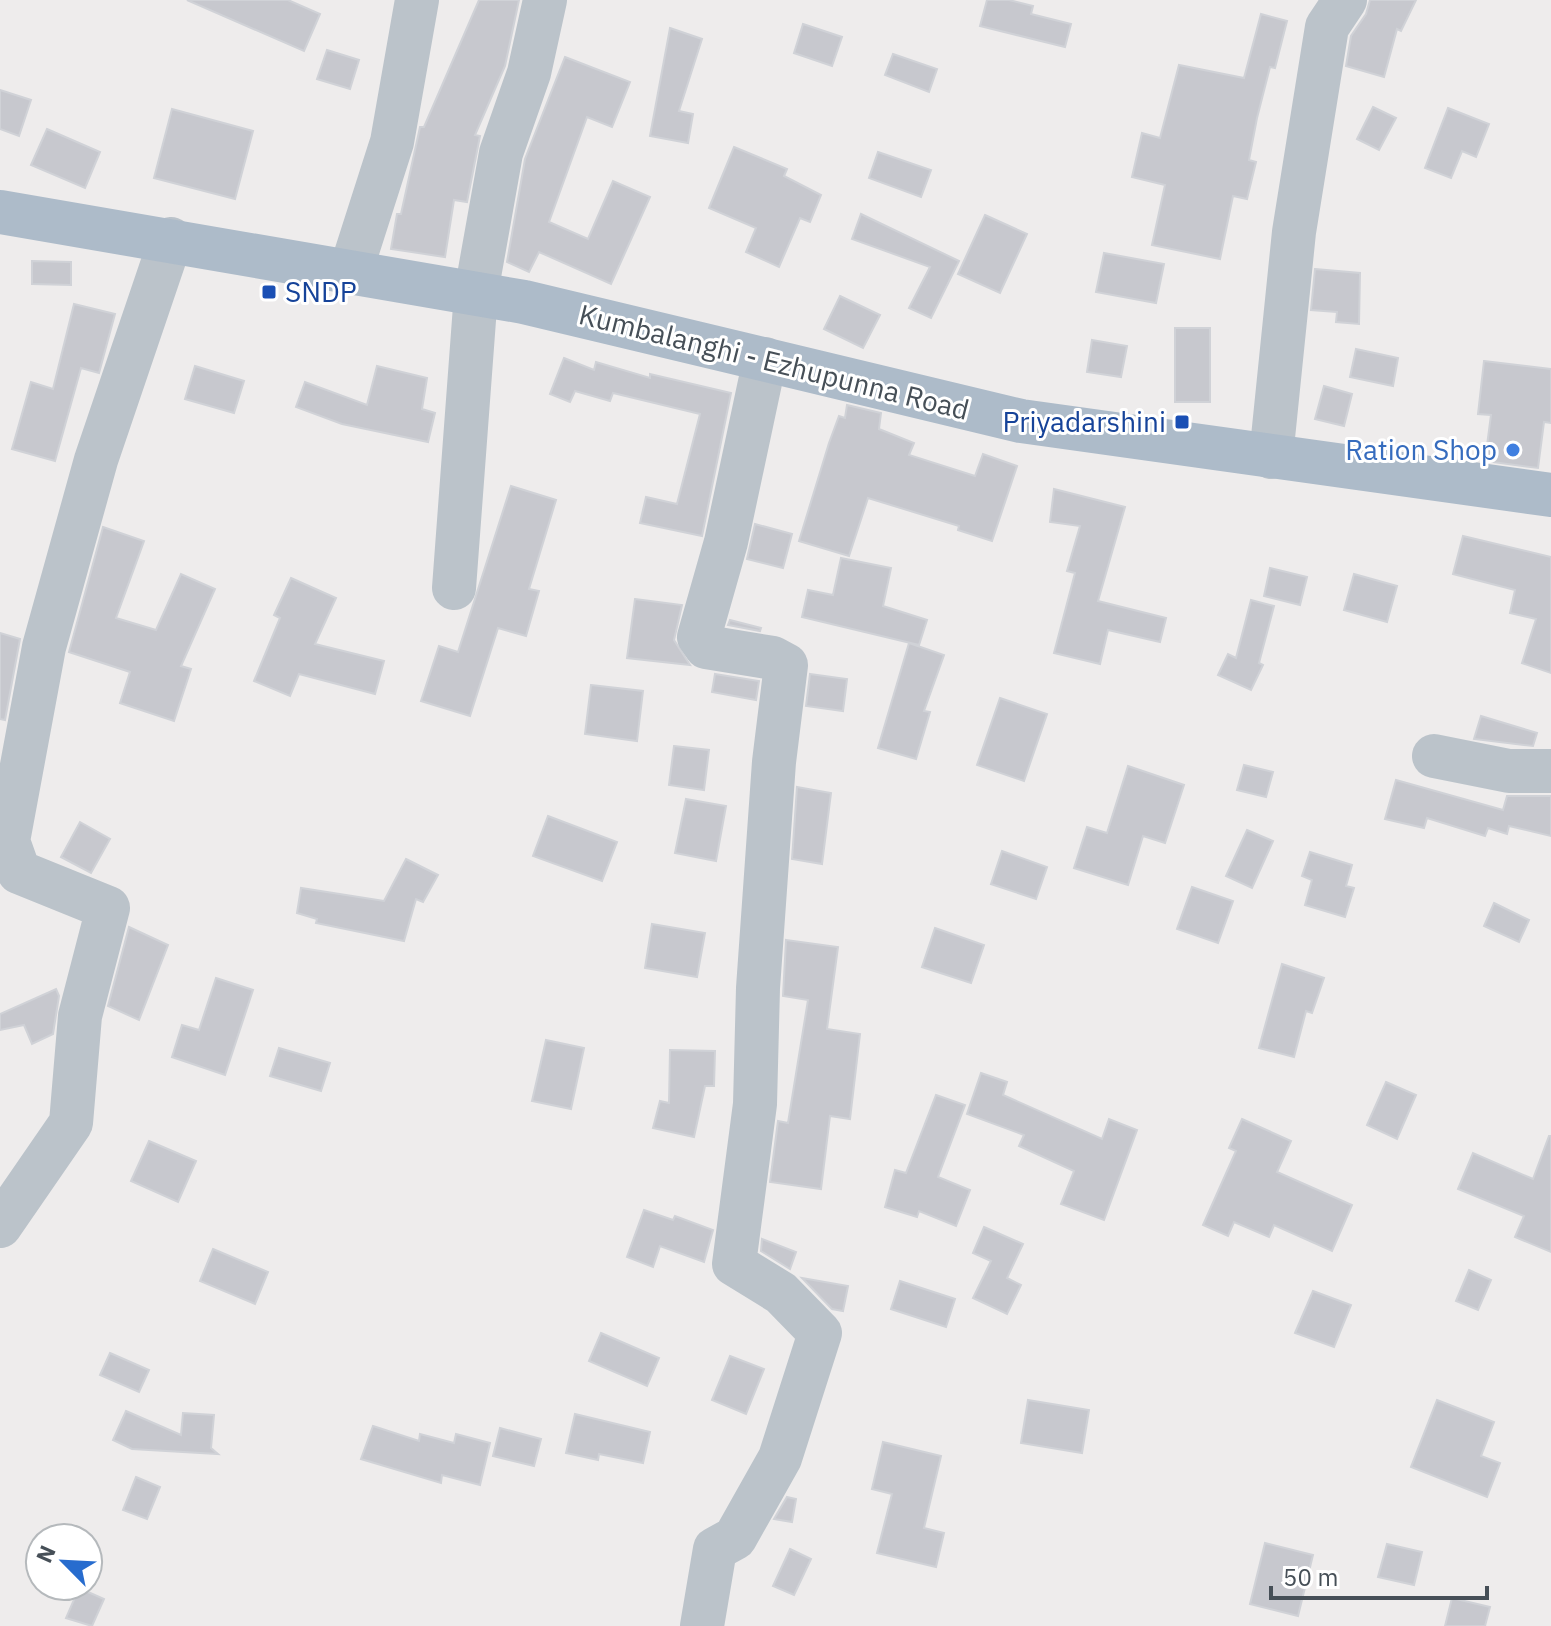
<svg xmlns="http://www.w3.org/2000/svg" width="1551" height="1626" font-family="'IBM Plex Sans',sans-serif">
	<rect width="100%" height="100%" fill="#eeecec"/>
	<g fill="#c7c8ce" stroke="#d0d2d7" stroke-width="2">
		<path d="M187,0H288L320,14L304,51Z"/>
		<path d="M479,0H519L505,66L475,135L480,136L467,202L454,200L445,257L391,249L397,214H401L420,127H424Z"/>
		<path d="M987,0H1009L1033,6L1031,14L1071,24L1065,47L980,26Z"/>
		<path d="M1370,0H1416L1401,31L1397,29L1384,77L1346,66L1351,36L1366,14Z"/>
		<path d="M1261,14L1287,21L1275,68L1270,67L1257,118L1249,160L1256,162L1247,199L1233,196L1220,259L1152,245L1165,185L1132,177L1142,133L1160,138L1179,65L1244,78Z"/>
		<path d="M803,24L842,37L832,66L794,53Z"/>
		<path d="M670,28L702,39L679,111L693,114L688,143L650,136Z"/>
		<path d="M327,50L359,60L350,89L317,79Z"/>
		<path d="M893,54L937,69L929,92L885,75Z"/>
		<path d="M565,57L630,82L612,127L587,117L549,222L588,239L613,181L650,197L611,284L539,252L529,272L507,262L525,159Z"/>
		<path d="M0,90L31,100L19,136L0,129Z"/>
		<path d="M1373,107L1396,118L1379,150L1357,139Z"/>
		<path d="M1448,108L1489,124L1476,157L1462,151L1451,178L1425,168Z"/>
		<path d="M172,109L253,131L235,199L154,178Z"/>
		<path d="M47,129L100,152L85,188L31,165Z"/>
		<path d="M734,147L787,169L784,176L821,195L810,222L800,218L779,267L746,252L756,228L709,208Z"/>
		<path d="M878,152L931,170L921,197L869,178Z"/>
		<path d="M861,214L959,261L931,318L909,308L930,267L852,239Z"/>
		<path d="M985,215L1027,234L1000,293L958,274Z"/>
		<path d="M1104,253L1164,264L1156,303L1096,292Z"/>
		<path d="M32,261L71,262V285L32,284Z"/>
		<path d="M1315,269L1360,273L1359,324L1336,322L1337,312L1311,310Z"/>
		<path d="M840,296L880,315L863,348L824,329Z"/>
		<path d="M74,304L115,314L99,373L81,368L55,461L12,449L31,382L53,389Z"/>
		<rect x="1175" y="328" width="35" height="74"/>
		<path d="M1092,340L1127,346L1121,377L1087,372Z"/>
		<path d="M1356,349L1398,358L1393,386L1350,377Z"/>
		<path d="M564,358L594,370L596,362L650,378V374L731,393L702,536L640,523L646,497L677,504L700,414L613,393L610,401L575,391L570,402L550,394Z"/>
		<path d="M1484,361L1551,369V423L1544,422L1538,468L1485,461L1491,415L1478,414Z"/>
		<path d="M195,366L244,381L234,413L185,399Z"/>
		<path d="M377,366L427,378L422,409L435,413L428,442L342,424L296,407L305,382L367,405Z"/>
		<path d="M1324,386L1352,394L1344,426L1315,419Z"/>
		<path d="M847,405L881,413L879,429L914,443L909,455L975,476L983,454L1017,466L992,541L958,530L959,526L868,498L849,556L799,541L829,443L839,416L845,418Z"/>
		<path d="M511,486L556,500L529,589L539,591L526,636L498,628L470,716L421,701L439,646L458,652Z"/>
		<path d="M1054,489L1125,507L1098,601L1166,618L1160,642L1108,630L1100,664L1054,653L1075,573L1067,571L1080,526L1050,522Z"/>
		<path d="M755,524L792,534L783,568L747,559Z"/>
		<path d="M103,527L144,541L116,618L156,630L181,574L215,589L181,666L191,669L174,721L120,703L130,672L69,652Z"/>
		<path d="M1463,536L1551,557V673L1522,663L1536,619L1510,613L1515,590L1453,574Z"/>
		<path d="M841,558L891,568L883,606L927,620L919,645L802,617L808,590L833,595Z"/>
		<path d="M1270,568L1307,577L1300,605L1264,596Z"/>
		<path d="M1354,574L1397,586L1387,622L1344,610Z"/>
		<path d="M291,578L336,598L315,644L384,661L375,694L299,674L290,696L254,681L280,618L274,615Z"/>
		<path d="M635,599L682,605L674,640L690,665L627,658Z"/>
		<path d="M1251,600L1274,606L1259,663L1263,665L1251,690L1218,675L1228,654L1236,658Z"/>
		<path d="M730,620L761,628L760,631L728,625Z"/>
		<path d="M0,633L20,639L5,720L0,719Z"/>
		<path d="M909,643L944,655L924,711L930,712L916,759L878,748Z"/>
		<path d="M715,674L759,681L756,700L712,692Z"/>
		<path d="M810,674L847,679L843,711L806,706Z"/>
		<path d="M591,685L643,691L637,741L585,734Z"/>
		<path d="M1000,698L1047,714L1024,781L977,765Z"/>
		<path d="M1481,716L1537,733L1533,746L1474,739Z"/>
		<path d="M674,746L709,750L704,790L669,785Z"/>
		<path d="M1244,765L1273,772L1266,797L1237,790Z"/>
		<path d="M1128,766L1184,785L1165,843L1143,836L1128,885L1074,868L1087,827L1107,833Z"/>
		<path d="M1396,780L1503,810L1507,796H1551V836L1509,826L1507,834L1488,828L1485,836L1427,818L1424,828L1385,819Z"/>
		<path d="M797,787L831,793L822,864L792,859Z"/>
		<path d="M686,799L726,806L716,861L675,853Z"/>
		<path d="M548,816L617,842L602,881L533,856Z"/>
		<path d="M80,822L110,839L91,873L61,857Z"/>
		<path d="M1247,830L1273,841L1252,888L1226,876Z"/>
		<path d="M1002,851L1047,867L1036,899L991,884Z"/>
		<path d="M1310,852L1352,865L1346,886L1354,888L1345,917L1305,905L1312,880L1302,876Z"/>
		<path d="M406,859L438,875L423,902L416,899L404,941L316,923L317,919L297,913L301,888L384,901Z"/>
		<path d="M1192,887L1233,901L1218,943L1177,929Z"/>
		<path d="M1494,903L1529,920L1519,942L1484,926Z"/>
		<path d="M652,924L705,933L697,977L645,968Z"/>
		<path d="M129,927L168,945L139,1020L108,1006Z"/>
		<path d="M935,928L984,945L971,983L922,967Z"/>
		<path d="M786,940L838,947L827,1029L860,1034L850,1119L830,1116L821,1189L770,1182L778,1121L788,1123L808,1000L783,996Z"/>
		<path d="M1282,964L1324,978L1312,1013L1306,1011L1294,1057L1259,1048Z"/>
		<path d="M216,978L253,990L225,1075L172,1057L182,1025L199,1030Z"/>
		<path d="M56,989L59,996L53,1034L32,1044L24,1025L0,1030V1014Z"/>
		<path d="M546,1040L584,1048L571,1109L532,1101Z"/>
		<path d="M279,1048L330,1063L321,1091L270,1076Z"/>
		<path d="M670,1050L715,1051L714,1086H705L694,1137L653,1128L660,1101L669,1103Z"/>
		<path d="M981,1073L1007,1082L1003,1095L1102,1139L1109,1119L1137,1130L1104,1220L1061,1204L1074,1171L1019,1146L1024,1135L967,1114Z"/>
		<path d="M1386,1082L1416,1095L1397,1139L1367,1125Z"/>
		<path d="M936,1095L965,1105L938,1177L970,1190L956,1226L919,1211L917,1217L885,1207L895,1170L906,1173Z"/>
		<path d="M1242,1119L1291,1141L1277,1172L1352,1205L1332,1251L1274,1225L1269,1237L1234,1222L1228,1236L1203,1225L1236,1151L1229,1148Z"/>
		<path d="M1549,1136H1551V1252L1515,1237L1524,1216L1458,1189L1473,1153L1533,1179Z"/>
		<path d="M149,1141L196,1161L178,1202L131,1181Z"/>
		<path d="M644,1210L673,1220L675,1216L713,1230L704,1262L660,1246L653,1267L627,1257Z"/>
		<path d="M984,1227L1023,1244L1007,1278L1021,1285L1007,1314L973,1298L991,1261L973,1253Z"/>
		<path d="M762,1239L796,1252L790,1269L761,1251Z"/>
		<path d="M213,1249L268,1272L255,1304L200,1281Z"/>
		<path d="M1469,1270L1491,1280L1478,1310L1456,1301Z"/>
		<path d="M802,1278L848,1286L843,1311L832,1309Z"/>
		<path d="M900,1281L955,1299L946,1327L891,1309Z"/>
		<path d="M1313,1291L1351,1305L1334,1347L1295,1333Z"/>
		<path d="M601,1333L659,1358L647,1386L589,1361Z"/>
		<path d="M110,1353L149,1370L139,1392L100,1375Z"/>
		<path d="M730,1356L764,1369L746,1414L712,1400Z"/>
		<path d="M1028,1400L1089,1410L1082,1453L1021,1443Z"/>
		<path d="M1437,1400L1494,1422L1481,1456L1500,1463L1487,1497L1411,1467Z"/>
		<path d="M126,1411L181,1435L183,1413L214,1415L211,1448L218,1454L132,1449L113,1440Z"/>
		<path d="M575,1414L650,1432L643,1463L599,1454L598,1460L566,1453Z"/>
		<path d="M373,1426L419,1441L420,1434L454,1443L456,1434L490,1443L480,1485L442,1475L441,1483L361,1459Z"/>
		<path d="M500,1428L541,1439L534,1466L493,1456Z"/>
		<path d="M883,1442L941,1456L924,1528L944,1533L936,1567L877,1553L892,1494L872,1489Z"/>
		<path d="M136,1477L160,1487L147,1519L123,1510Z"/>
		<path d="M787,1497L796,1499L792,1522L774,1519Z"/>
		<path d="M1265,1543L1313,1555L1298,1616L1250,1604Z"/>
		<path d="M1387,1544L1422,1552L1414,1585L1378,1577Z"/>
		<path d="M790,1549L811,1559L794,1595L773,1586Z"/>
		<path d="M79,1588L104,1599L92,1626L66,1618Z"/>
		<path d="M1452,1598L1490,1607L1485,1626H1445Z"/>
	</g>
	<g fill="none" stroke-linecap="round" stroke-linejoin="round">
		<g stroke="#bbc3ca" stroke-width="44">
			<path d="M351,270L392,142L417,0"/>
			<path d="M1271,457L1294,232L1327,27L1345,0"/>
			<path d="M454,588L476,293L501,153L529,73L545,0"/>
			<path d="M1434,756L1509,771H1551"/>
			<path d="M0,1226L71,1123L80,1016L108,908L19,872L8,841L44,647L96,460L171,239"/>
			<path d="M702,1626L715,1549L735,1538L780,1458L820,1333L781,1293L734,1264L755,1104L758,988L774,762L786,665L773,658L706,647L699,637L726,542L765,359"/>
		</g>
		<path stroke="#adbbc9" stroke-width="44" d="M0,212L524,302L1021,421L1551,495"/>
	</g>
	<g fill="#1a4fb4" stroke="#fff" stroke-width="3">
		<rect x="261" y="284" width="16" height="16" rx="4"/>
		<rect x="1174" y="414" width="16" height="16" rx="4"/>
	</g>
	<circle fill="#3f7fe0" stroke="#fff" stroke-width="3" cx="1513" cy="450" r="8"/>
	<g text-anchor="middle" stroke-width="6" stroke-linejoin="round" paint-order="stroke">
		<g font-size="28" fill="#164399" stroke="#fff" text-anchor="start">
			<text x="285" y="302">SNDP</text>
			<text x="1166" y="432" text-anchor="end">Priyadarshini</text>
		</g>
		<g font-size="28" fill="#464f57" stroke="#fff">
			<text transform="translate(774 362) rotate(14)" y="10">Kumbalanghi - Ezhupunna Road</text>
		</g>
		<g font-size="28" fill="#366cbe" stroke="#fff" text-anchor="end">
			<text x="1497" y="460">Ration Shop</text>
		</g>
	</g>
	<g transform="translate(64 1562) rotate(294)"><circle r="38" fill="#ffffff" stroke="#b5b9bc" stroke-width="2"/>
	<path d="M0-6L14 30L0 20L-14 30Z" fill="#276cce"/>
	<text y="-12" font-size="22" font-weight="bold" text-anchor="middle" fill="#464f57">N</text>
	</g>
	<path d="M1271 1586v12h216v-12" fill="none" stroke="#464f57" stroke-width="4"/>
	<text x="1283" y="1586" font-size="24" fill="#464f57" stroke="#ffffff" stroke-width="6" paint-order="stroke">50 m</text>
</svg>
